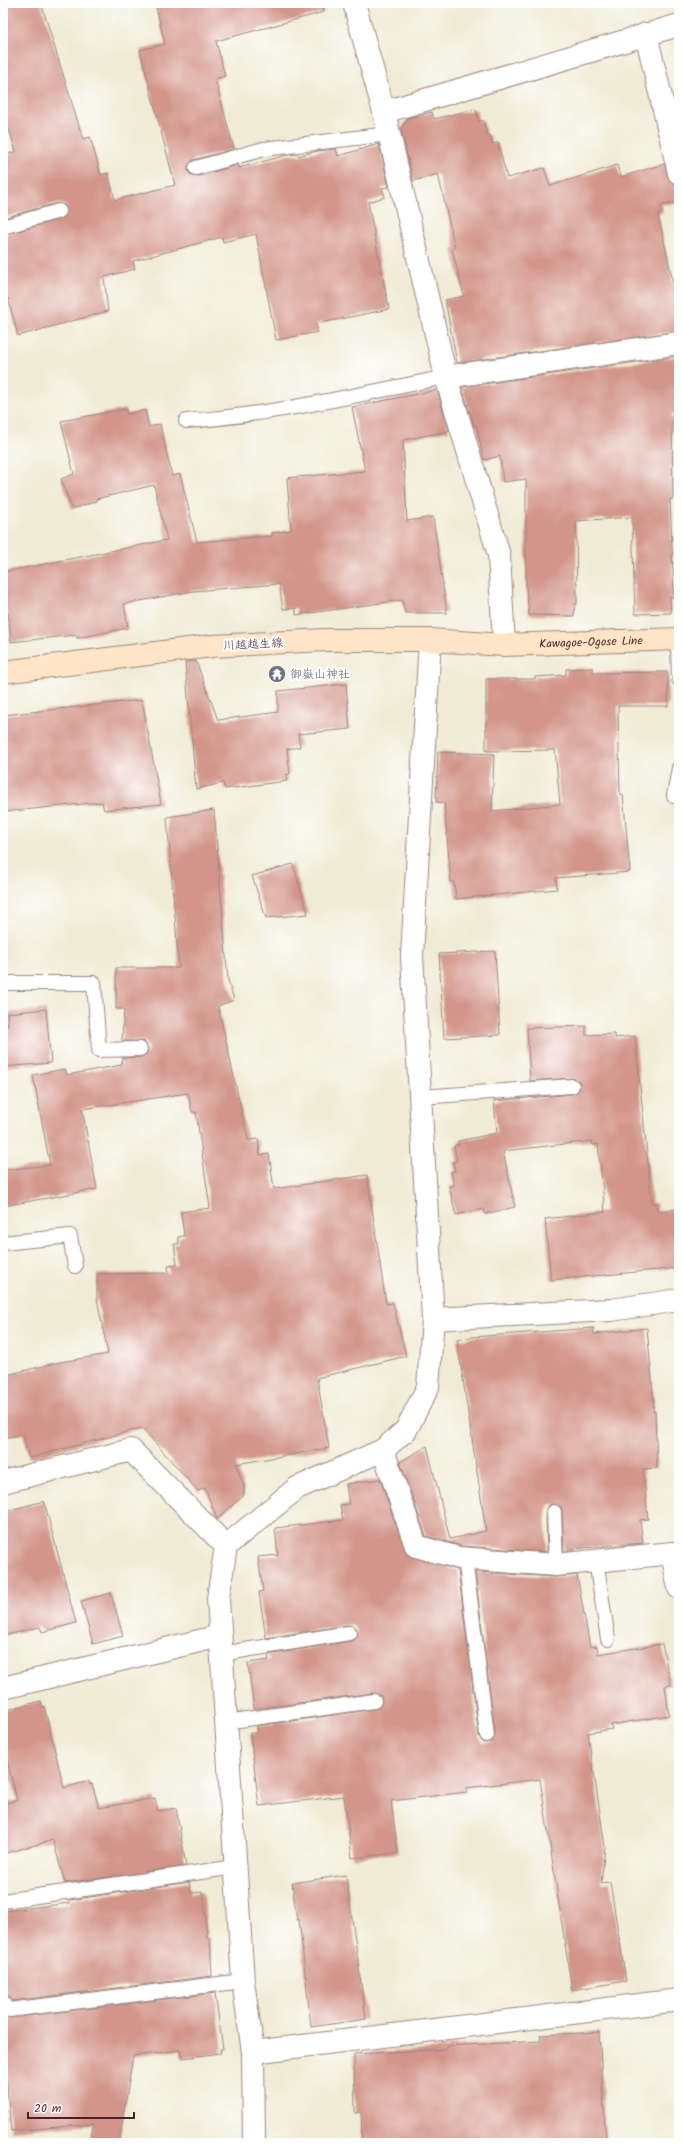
<svg xmlns="http://www.w3.org/2000/svg" width="682" height="2146" font-family="Kalam,'Klee One',sans-serif">
	<rect width="100%" height="100%" fill="#fff"/>
	<filter id="ink" filterUnits="userSpaceOnUse"><feTurbulence type="fractalNoise" baseFrequency=".025" numOctaves="2"/><feDisplacementMap in="SourceGraphic" scale="8" xChannelSelector="R" yChannelSelector="G"/><feConvolveMatrix kernelMatrix="1 2 1 2 8 2 1 2 1" color-interpolation-filters="sRGB"/></filter>
	<filter id="wash" filterUnits="userSpaceOnUse"><feTurbulence type="fractalNoise" baseFrequency=".012" numOctaves="4" result="noise"/><feDisplacementMap in="SourceGraphic" scale="16" xChannelSelector="R" yChannelSelector="G"/><feGaussianBlur stdDeviation="0.9" result="paint"/><feColorMatrix in="noise" values="0 0 0 0 0 0 0 0 0 0 0 0 0 0 0 0 0 1.4 0 .05"/><feComposite in="paint" operator="in"/></filter>
	<g filter="url(#wash)">
		<rect width="100%" height="100%" fill="#efebd4"/>
		<g id="blocks">
			<g fill="#d39589">
				<path d="M3,3H41L83,139L90,137L101,175L108,173L115,200L175,185L140,50L165,44L155,3H323L324,12L216,41L225,76L215,79L234,149L193,160L188,166V170L190,174L198,176L238,165L239,168L287,155L297,154L298,156L317,151L336,149L338,156L379,144L389,187L382,188L385,197L368,202L389,309L316,324L318,332L276,340L256,234L223,242L222,237L133,261L135,269L104,277L108,311L18,336L8,298L3,300V235L61,219L65,217L67,209L65,205L57,203L3,218V155L16,152L3,109Z"/>
				<path d="M476,109L479,122L483,120L487,135H490L492,144L498,143L507,178L544,168L550,186L617,165L621,177L664,164L670,181L679,185V203L661,205L663,212L658,214L674,287L679,286V331L457,363L445,300L464,296L452,249L455,248L438,174L413,181L401,129L408,118L432,112L434,119Z"/>
				<path d="M679,356V414L672,415L673,499H670L674,597H670L671,613L635,614L632,517L576,521L577,604H575L574,616L529,615L526,587V479L503,482L500,456L484,460L476,425L474,426L462,387Z"/>
				<path d="M437,390L449,431L403,440L407,521L433,517L447,613H405L402,600L296,615V608L283,609L279,584L193,591L124,604L128,628L77,638L76,635L11,642L8,612L3,613V572L167,540L154,485L96,499L97,501L72,509L61,479L74,474L61,421L126,409L127,414L145,410L149,427L160,424L172,476L180,474L197,542L272,536V533L291,530L287,478L365,471L352,407Z"/>
				<path d="M196,661L218,720L278,712V691L346,684L350,729L298,734L300,747L287,749L290,774L286,775L287,781L225,789L223,783L196,789L185,662Z"/>
				<path d="M593,668V673L668,672V706H618L620,794H623L630,872L556,878L557,889L456,899L454,882H451L444,803L436,802L438,752L494,754L492,811L560,804L555,750L486,751V679H535V677L566,675V669Z"/>
				<path d="M142,700L161,804L104,810L102,802L3,812V715Z"/>
				<path d="M214,810L228,980L234,1000L218,1006L248,1140L258,1139L260,1155L269,1154L274,1189L367,1175L386,1304L393,1303L406,1356L317,1378L329,1448L236,1464L244,1487V1495L217,1519L205,1488L198,1491L142,1428L29,1458L23,1434L3,1438V1376L55,1363L108,1354L97,1299V1274L169,1273L168,1266L177,1265L174,1244H179L178,1237L184,1236L181,1212L210,1208L196,1112H192L188,1093L82,1109L97,1189L3,1206V1170L50,1165L33,1075L65,1069L67,1075L121,1065L122,1058L141,1057L147,1053L148,1048L144,1041H122L124,1009H116V968H179L167,817Z"/>
				<path d="M293,864L308,914L266,918L252,876Z"/>
				<path d="M495,951L500,1035L444,1038L439,954Z"/>
				<path d="M46,1009L51,1063L3,1067V1026H8L7,1013Z"/>
				<path d="M586,1026V1035L615,1034V1038L635,1036L652,1203H656L657,1211L679,1209V1268L551,1280L545,1219L605,1212L598,1144L593,1145L592,1141L503,1151L515,1207L485,1214L484,1209L456,1215L449,1186H454L451,1172L455,1171L453,1162L457,1161L454,1146L459,1145L458,1141L497,1133L494,1101L573,1094L580,1089L579,1081L572,1078L530,1081L527,1028Z"/>
				<path d="M594,1328V1334L647,1328L654,1402L653,1412L655,1411L657,1468L643,1469L648,1519L640,1520L643,1543L572,1549V1551L564,1552L562,1511L561,1507L554,1504L549,1505L546,1512L547,1552L461,1546L426,1536L400,1462L427,1446L450,1539L486,1531L457,1340L472,1337Z"/>
				<path d="M380,1479L407,1555L458,1570L479,1736L483,1743L492,1742L495,1734L475,1572L555,1577L577,1575L590,1647L597,1646L598,1654L662,1644L671,1685L665,1686L669,1715L611,1725L612,1729L588,1733L605,1847L601,1883L610,1882L626,1981L572,1990L540,1779L466,1788L467,1792L391,1801L398,1853L352,1858L344,1796L259,1806L250,1733H257V1726L375,1709L380,1707L382,1700L380,1695L373,1693L254,1709L248,1663L269,1660L268,1655L350,1641L355,1639L357,1632L355,1627L348,1625L266,1638L259,1592L263,1591L258,1557L278,1555L275,1528L343,1520L340,1505L349,1504L346,1484Z"/>
				<path d="M44,1501L76,1623L42,1632L40,1627L3,1636V1512Z"/>
				<path d="M111,1593L123,1636L93,1644L81,1601Z"/>
				<path d="M41,1701L42,1707L44,1706L64,1788L89,1781L90,1785L92,1784L99,1808L155,1798L158,1811L176,1808L186,1866L65,1883L53,1840L3,1854V1804L17,1800L3,1744V1711Z"/>
				<path d="M346,1875L366,2019L311,2027L299,1919L297,1920L292,1883Z"/>
				<path d="M189,1882L191,1893L202,1892V1895H204L207,1938H210L212,1976L12,2001L9,1996L3,1994V1911L70,1903V1900Z"/>
				<path d="M215,1993L223,2049H220L221,2053L182,2058L180,2050L133,2056L119,2143H90L93,2124L11,2131L6,2074H3V2016L10,2018Z"/>
				<path d="M599,2032L606,2143H362L361,2112L355,2113L354,2054L447,2049V2046L541,2041L540,2035Z"/>
			</g>
		</g>
	</g>
	<g filter="url(#ink)">
		<use href="#blocks" fill-opacity="0" stroke="#9c8580" stroke-width="1"/>
		<g fill="none" stroke-linecap="round" stroke-linejoin="round">
			<defs>
				<g id="lane">
					<path d="M196,168L264,149L389,134"/>
					<path d="M3,227L59,211"/>
					<path d="M186,421C273,415 360,394 446,377"/>
					<path d="M678,640L679,679"/>
					<path d="M674,796L679,768"/>
					<path d="M3,983H94L99,1050L140,1049"/>
					<path d="M421,1097L572,1086"/>
					<path d="M3,1243L70,1236L75,1266"/>
					<path d="M554,1512L556,1565"/>
					<path d="M465,1558L487,1735"/>
					<path d="M596,1561L608,1639"/>
					<path d="M221,1654L349,1633"/>
					<path d="M226,1722L374,1701"/>
					<path d="M3,1901L235,1867"/>
					<path d="M3,2002L5,2007L9,2010L243,1981"/>
				</g>
				<g id="street">
					<path d="M354,3L384,112L446,377L499,555L504,645"/>
					<path d="M646,34L679,173"/>
					<path d="M384,112L679,25"/>
					<path d="M446,377L679,343"/>
					<path d="M433,1319L611,1310L679,1300"/>
					<path d="M383,1450L416,1546L459,1558L556,1565L672,1553L679,1588"/>
					<path d="M3,1482L131,1450L226,1546"/>
					<path d="M3,1688L220,1636"/>
					<path d="M253,2052L679,2000"/>
					<path d="M254,2143L253,2052L243,1981L218,1598L226,1546L297,1488L383,1450L406,1430L428,1387L433,1319L412,956L430,640"/>
				</g>
				<g id="secondary">
					<path id="s1" d="M3,672L212,646L325,640H430L504,645L679,639"/>
				</g>
			</defs>
			<use href="#lane" stroke="#9c8580" stroke-width="16"/>
			<use href="#street" stroke="#9c8580" stroke-width="24"/>
			<use href="#secondary" stroke="#9c8580" stroke-width="24"/>
			<use href="#lane" stroke="#fff" stroke-width="14"/>
			<use href="#street" stroke="#fff" stroke-width="22"/>
			<use href="#secondary" stroke="#fde5c5" stroke-width="22"/>
		</g>
	</g>
	<defs>
		<symbol id="temple-disc" viewBox="-11 -11 22 22"><circle r="9.5" fill="#6b7280" stroke="#fff"/><path d="M0-6L5-2H3V0L6.5 2.5H4V6H1.5V3h-3V6H-4V2.5H-6.5L-3 0V-2H-5Z" fill="#fff"/></symbol>
	</defs>
	<g fill-rule="evenodd">
		<use href="#temple-disc" x="267" y="664" width="20" height="20"/>
	</g>
	<g text-anchor="middle" stroke-width="4" stroke-linejoin="round" paint-order="stroke">
		<g font-size="12" fill="#4a1f2b" stroke="#fff">
			<text dy="4" stroke="none"><textPath href="#s1" startOffset="590">Kawagoe-Ogose Line</textPath></text>
			<text transform="translate(253 644) rotate(-3)" y="4">川越越生線</text>
		</g>
		<g font-size="12" fill="#5b616d" stroke="#fff" text-anchor="start">
			<text x="290" y="678">御嶽山神社</text>
		</g>
	</g>
	<rect width="682" height="2146" fill="none" stroke="#fff" stroke-width="16"/>
	<path d="M28 2112v6h106v-6" fill="none" stroke="#4a1f2b" stroke-width="2"/>
	<text x="34" y="2112" font-size="12" fill="#4a1f2b" stroke="#ffffff" stroke-width="3" paint-order="stroke">20 m</text>
</svg>
